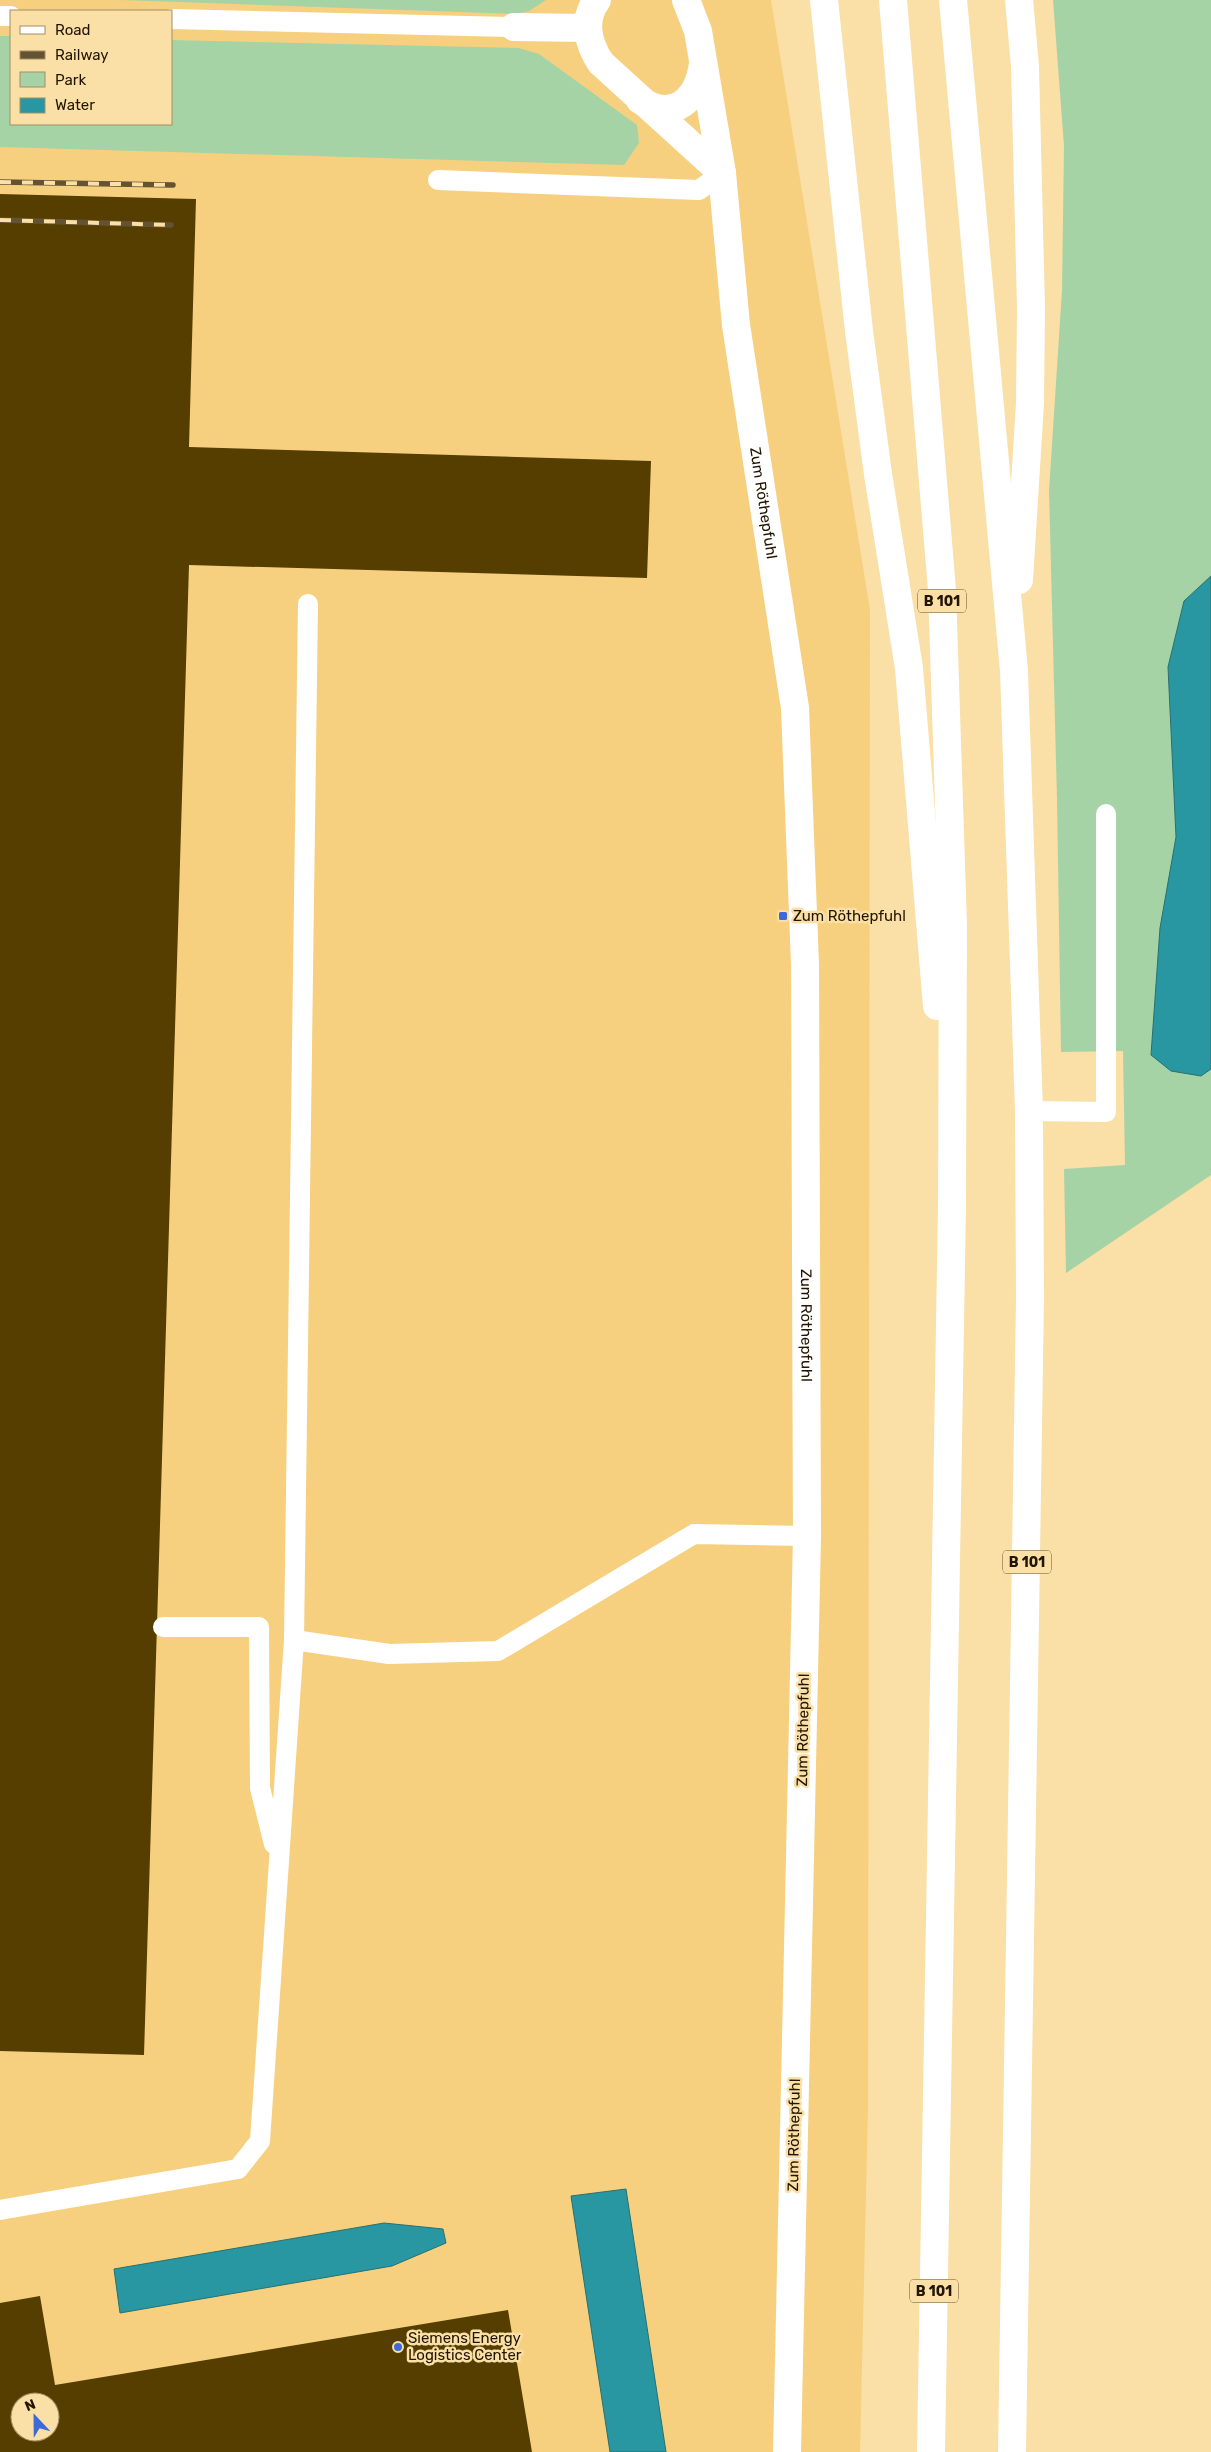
<svg xmlns="http://www.w3.org/2000/svg" width="1211" height="2452" font-family="Rubik,sans-serif">
	<rect width="100%" height="100%" fill="#fadfa6"/>
	<path fill="#f6d07f" fill-rule="evenodd" d="M0,0H771L870,610L868,2108L860,2452H0ZM11,11H171V124H11ZM20,2402H50V2432H20Z"/>
	<g fill="#a6d3a6">
		<path d="M121,0H546L529,11L516,14Z"/>
		<path d="M1053,0H1211V576L1184,601L1168,667L1176,837L1160,928L1201,1076L1211,1069V1175L1066,1273L1064,1169L1125,1165L1123,1051L1061,1052L1057,799L1049,491L1062,290L1064,146Z"/>
		<path d="M0,36H11V124H171V40L519,48L539,54L637,125L639,143L624,165L0,147Z"/>
	</g>
	<g fill="#2997a2" stroke="#277071">
		<path d="M1211,576V1069L1201,1076L1171,1071L1151,1055L1160,928L1176,837L1168,667L1184,601Z"/>
		<path d="M626,2189L666,2452H610L571,2196Z"/>
		<path d="M384,2223L443,2229L446,2243L392,2266L120,2313L114,2269Z"/>
	</g>
	<g fill="#553e00" fill-rule="evenodd">
		<path d="M0,194L196,199L189,447L651,461L647,578L189,565L144,2055L0,2051Z"/>
		<path d="M40,2296L55,2385L508,2310L532,2452H0V2303ZM20,2402H50V2432H20Z"/>
	</g>
	<g fill="none" stroke-linecap="round" stroke-linejoin="round">
		<g stroke="#fff" stroke-width="20">
			<path d="M0,16H11"/>
			<path d="M171,19L514,27"/>
			<path d="M438,180L699,190L722,173"/>
			<path d="M1029,1111L1106,1112V814"/>
			<path d="M163,1627H259L260,1788L274,1844"/>
			<path d="M294,1640L389,1654L498,1651L694,1534L807,1536"/>
			<path d="M0,2210L238,2169L260,2141L294,1640L308,604"/>
		</g>
		<g stroke="#fff" stroke-width="28">
			<path d="M597,0C582,20 588,44 601,63L722,173"/>
			<path id="s1" d="M686,0L698,31L722,173L736,325L795,708L805,964L807,1536L787,2452"/>
			<path d="M514,27L588,28"/>
			<path d="M640,100C674,123 698,99 703,64"/>
		</g>
		<g stroke="#fff" stroke-width="28">
			<path d="M824,0L859,331L878,474L909,668L937,1006"/>
			<path d="M893,0L942,590L953,925L952,1205L931,2452"/>
			<path d="M953,0L1014,671L1029,1111L1030,1298L1012,2452"/>
			<path d="M1019,0L1025,66L1031,308L1030,403L1019,580"/>
		</g>
		<defs>
			<g id="rail">
				<path d="M0,182L173,185"/>
				<path d="M0,220L171,225"/>
			</g>
		</defs>
		<use href="#rail" stroke="#645332" stroke-width="5.5"/>
		<use href="#rail" stroke="#fadfa6" stroke-width="4" stroke-dasharray="11" stroke-linecap="butt"/>
	</g>
	<g fill="#3e69da" stroke="#fadfa6" stroke-width="2">
		<rect x="778" y="911" width="10" height="10" rx="2.5"/>
		<circle cx="398" cy="2347" r="5"/>
	</g>
	<g text-anchor="middle" stroke-width="5" stroke-linejoin="round" paint-order="stroke">
		<g fill="#fadfa6" stroke="#645232" stroke-width="1">
			<rect x="918" y="589.5" width="48" height="23" rx="4"/>
			<rect x="1003" y="1550.5" width="48" height="23" rx="4"/>
			<rect x="910" y="2279.5" width="48" height="23" rx="4"/>
		</g>
		<g font-size="14" font-weight="bold" fill="#231600">
			<text x="942" y="606">B 101</text>
			<text x="1027" y="1567">B 101</text>
			<text x="934" y="2296">B 101</text>
		</g>
		<g font-size="15" fill="#231600" stroke="#fadfa6">
			<text dy="5" stroke="none"><textPath href="#s1" startOffset="510">Zum Röthepfuhl</textPath></text>
			<text dy="5" stroke="none"><textPath href="#s1" startOffset="1335">Zum Röthepfuhl</textPath></text>
			<text transform="translate(803 1730) rotate(-89)" y="5">Zum Röthepfuhl</text>
			<text transform="translate(794 2135) rotate(-89)" y="5">Zum Röthepfuhl</text>
		</g>
		<g font-size="15" fill="#231600" stroke="#fadfa6" text-anchor="start">
			<text x="793" y="921">Zum Röthepfuhl</text>
			<text x="408" y="2343">Siemens Energy<tspan x="408" dy="17">Logistics Center</tspan></text>
		</g>
	</g>
	<rect x="10" y="10" width="162" height="115" fill="#fadfa6" stroke="#a48f64"/>
	<rect x="20" y="26" width="25" height="8" fill="#ffffff" stroke="#a48f64"/>
	<text x="55" y="35" font-size="15" fill="#231600">Road</text>
	<rect x="20" y="51" width="25" height="8" fill="#645332" stroke="#a48f64"/>
	<text x="55" y="60" font-size="15" fill="#231600">Railway</text>
	<rect x="20" y="72" width="25" height="15" fill="#a6d3a6" stroke="#a48f64"/>
	<text x="55" y="85" font-size="15" fill="#231600">Park</text>
	<rect x="20" y="98" width="25" height="15" fill="#2997a2" stroke="#a48f64"/>
	<text x="55" y="110" font-size="15" fill="#231600">Water</text>
	<g transform="translate(35 2417) rotate(338)"><circle r="24" fill="#fadfa6" stroke="#a48f64"/>
	<path d="M0-4L9 19L0 12L-9 19Z" fill="#3e69da"/>
	<text y="-8" font-size="14" font-weight="bold" text-anchor="middle" fill="#231600">N</text>
	</g>
</svg>
